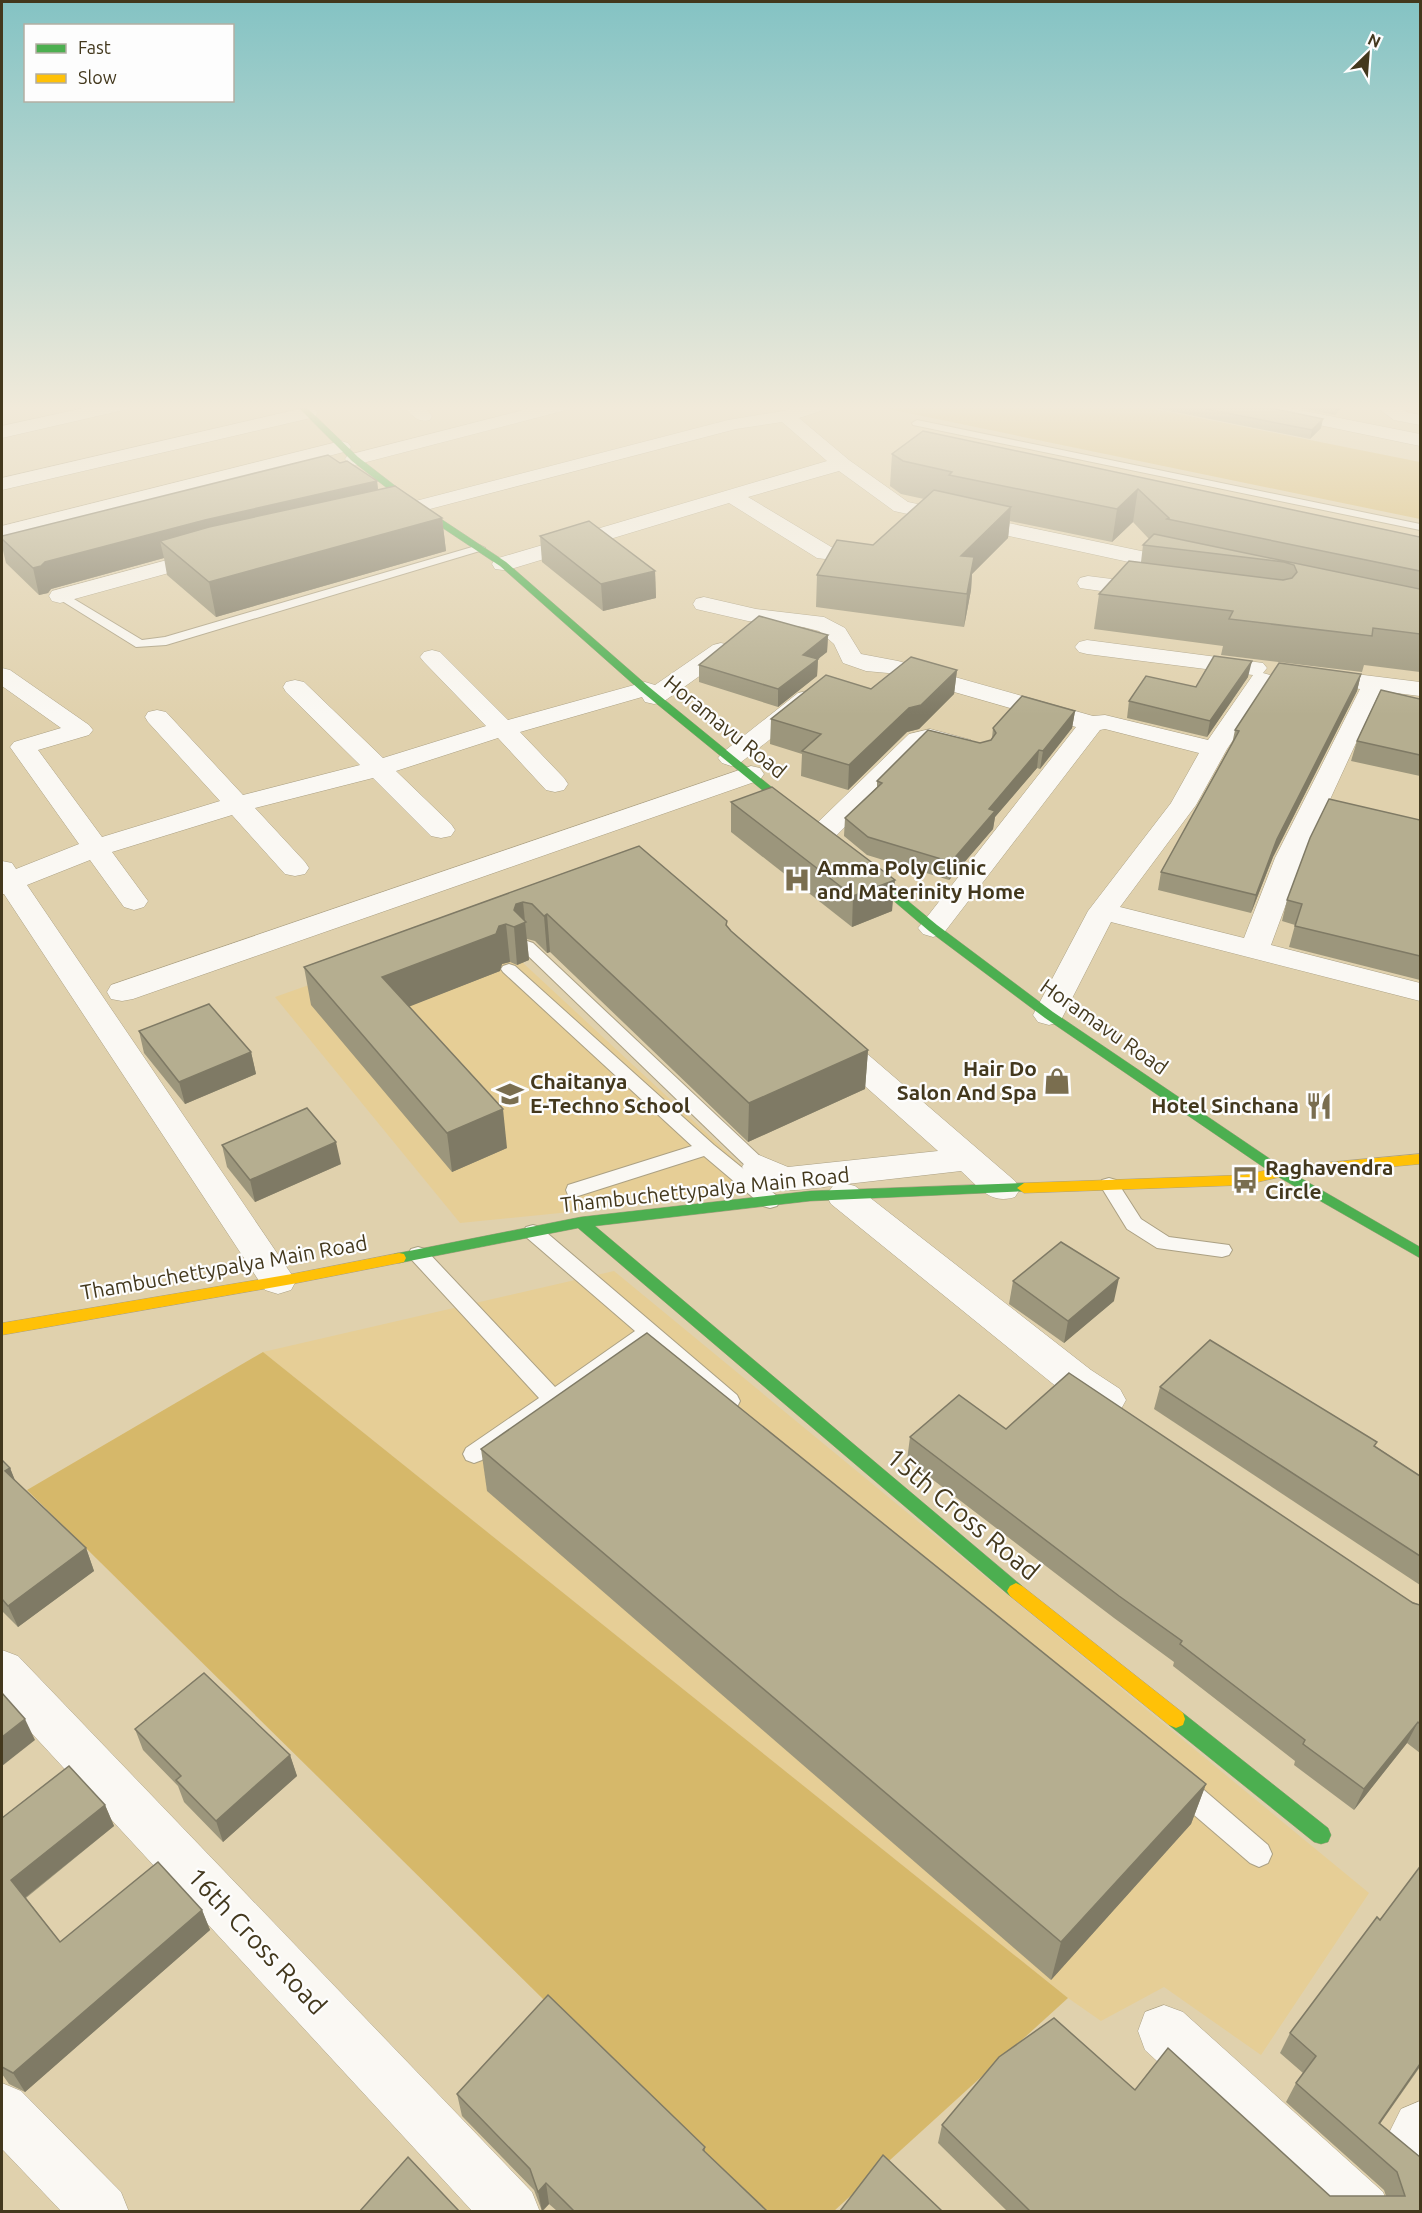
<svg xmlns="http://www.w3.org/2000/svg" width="1422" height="2213" font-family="Ubuntu,sans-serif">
	<rect width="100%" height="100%" fill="#e0d1ad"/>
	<g fill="#e6ce96">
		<path d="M481,924L770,1192L460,1223L275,997Z"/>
		<path d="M614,1271L1369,1893L1261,2055L1164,1987L1101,2021L1068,1998L263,1352Z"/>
	</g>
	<g fill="#d6b86a">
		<path d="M869,405H1134L1420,462V519Z"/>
		<path d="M263,1352L1068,1998L834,2211H758L27,1490Z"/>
	</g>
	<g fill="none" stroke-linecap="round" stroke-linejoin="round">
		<defs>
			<g id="lane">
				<path d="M917,420L1420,524V530L913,425L912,423Z"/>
				<path d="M479,545L485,548L483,550L166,645L136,647L54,596L60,592L64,593L142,640L165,637Z"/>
				<path d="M527,941L533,943L766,1162L768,1167L766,1172L759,1173L752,1172L521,949L519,946L521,943Z"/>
				<path d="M509,964L515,966L714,1145L777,1196L780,1201L777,1206L770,1208L763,1206L704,1156L575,1197L568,1195L566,1190L568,1185L692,1146L503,972L501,969L503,966Z"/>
				<path d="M1109,1178L1116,1180L1141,1219L1169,1237L1229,1245L1232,1250L1229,1255L1222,1257L1157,1248L1127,1229L1100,1185L1102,1180Z"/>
				<path d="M533,1225L540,1227L737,1395L740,1401L737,1407L729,1409L721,1407L648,1343L482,1460L474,1463L466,1460L463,1454L466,1448L539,1398L411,1259L408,1254L411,1249L418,1247L425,1249L555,1387L635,1331L526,1237L523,1232L526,1227Z"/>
				<path d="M1181,1775L1190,1778L1268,1845L1272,1854L1268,1863L1259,1867L1250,1863L1172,1796L1168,1787L1172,1778Z"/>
			</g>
			<g id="street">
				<path d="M98,405H131L128,409L2,438V426Z"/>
				<path d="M404,405H423L432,416L430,420C417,423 411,415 404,405Z"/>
				<path d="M543,405H573L570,409L355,465L348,463L345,459L348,455Z"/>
				<path d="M802,405H830L827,409L799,418L849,460L908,502L1184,560L1192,562L1195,567L1192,572L1184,574L894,511L839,471L748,497L833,548L836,553L833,558L825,559L817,558L729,503L511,569L503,570L495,569L492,564L495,559L827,461L782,422L736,429L384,521L377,519L374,515L377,511L728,420L783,411Z"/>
				<path d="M1238,405H1274L1420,434V446L1247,410L1241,409Z"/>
				<path d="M1374,405H1396L1407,412L1420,415V425L1394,420Z"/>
				<path d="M308,407L315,409L317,413L315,417L2,490V478Z"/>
				<path d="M341,441L348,443L351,447L348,451L2,538V526Z"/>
				<path d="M208,549L216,550L219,555L216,560L60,603L52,601L49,596L52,591Z"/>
				<path d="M1088,576L1151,584L1159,586L1162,591L1159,596L1151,598L1080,588L1077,583L1080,578Z"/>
				<path d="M704,597L756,609L824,617L845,628L861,654L898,661L1093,716L1105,715L1208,740L1253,675L1087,654L1079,652L1075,647L1079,642L1087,640L1263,663L1267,668L1263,673L1270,675L1273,680L1227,749L1196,805L1120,907L1244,938L1275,858L1360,689L1307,681L1303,676L1307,671L1315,669L1420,682V696L1380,691L1303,858L1271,945L1420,983V1001L1111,922L1060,1022L1049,1025L1038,1022L1033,1015L1088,911L1171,803L1199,753L1105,729L1100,730L943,934L933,937L923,934L918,928L923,922L1076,727L888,673L866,671L843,663L834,644L819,631L803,627L748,621L696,609L693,604L696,599Z"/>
				<path d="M721,643L729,645L733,650L729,655L663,702L654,704L645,702L642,697L520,732L564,778L568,784L564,790L555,792L546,790L498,738L396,771L451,824L455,830L451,836L441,838L431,836L373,778L255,808L305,862L309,868L305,874L295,876L285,874L232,815L112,852L148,901L144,907L134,910L124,907L90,860L27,885L296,1281L291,1290L278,1294L265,1290L4,894H2V861L12,863L16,869L79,844L10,747L14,742L61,728L2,686V668L10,670L89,725L93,730L89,735L38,750L102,837L220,801L148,722L145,717L148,712L157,710L166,712L243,795L360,765L286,692L283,687L286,682L295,680L304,682L383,758L486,726L424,662L420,657L424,652L432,650L440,652L508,720L645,682L655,685L713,645Z"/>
				<path d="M807,691L816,693L819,698L816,703L740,763L731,766L722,763L718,758L722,753L798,693Z"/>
				<path d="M930,729L971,740L975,745L971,750L962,753L926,745L832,840L822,842L812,840L808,834L812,828L909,734Z"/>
				<path d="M751,766L760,768L764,774L760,780L133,999L122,1001L111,999L107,992L111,985Z"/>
				<path d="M832,1030L843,1033L1015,1181L1020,1189L1015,1197C990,1205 979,1187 961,1171L847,1184L855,1186L1091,1370L1120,1389L1126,1400L1120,1411L1106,1415L1092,1411L1063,1392L831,1204L826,1195L833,1186C801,1189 762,1200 742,1167L747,1159L759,1155L788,1167L938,1151L821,1047L816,1040L821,1033Z"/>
				<path d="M2,1650L18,1656L532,2192L540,2212H473L2,1701Z"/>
				<path d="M1164,2005L1183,2012L1383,2192L1391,2212H1321L1145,2050L1138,2031L1145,2012Z"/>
				<path d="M2,2083L21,2091L121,2192L129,2212H62L2,2149Z"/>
				<path d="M1420,2101V2162L1414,2164L1395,2156L1387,2137L1401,2109Z"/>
			</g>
			<g id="fast">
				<path d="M296,405H304L358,457L420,505L506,562L649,687L807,816V820H799L641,691L500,566L414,509L352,461Z"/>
				<path d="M858,862L862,863L937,925L1053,1012L1285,1169L1420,1247V1258L1275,1175L1045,1018L929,931L854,867L852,865Z"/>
				<path d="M1024,1183L1029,1185L1031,1188L1029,1191L810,1201L595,1226L1022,1586L1025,1591L1022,1596L1016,1599L1010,1596L578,1228L399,1263L394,1262L392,1258L394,1254L399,1253L581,1217L810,1191Z"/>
				<path d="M1176,1710L1183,1713L1328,1828L1331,1835L1328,1842L1321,1844L1314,1842L1169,1725L1167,1719L1169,1713Z"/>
			</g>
			<g id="slow">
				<path d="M1420,1154V1164L1280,1177L1245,1185L1024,1193L1017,1188L1024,1183L1245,1175L1280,1167Z"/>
				<path d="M399,1253L404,1254L406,1258L404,1262L292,1284L2,1335V1323L292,1274Z"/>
				<path d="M1016,1583L1022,1586L1183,1713L1185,1719L1183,1725L1176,1728L1169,1725L1010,1596L1007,1591L1010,1586Z"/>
			</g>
		</defs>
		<use href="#lane" stroke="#aba083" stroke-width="2"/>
		<use href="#street" stroke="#aba083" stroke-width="1"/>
		<use href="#fast" stroke="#aba083" stroke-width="1"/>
		<use href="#slow" stroke="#aba083" stroke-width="1"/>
		<use href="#lane" fill="#faf8f3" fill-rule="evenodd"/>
		<use href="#street" fill="#faf8f3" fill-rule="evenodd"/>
		<use href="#fast" fill="#4caf50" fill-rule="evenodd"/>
		<use href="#slow" fill="#ffc107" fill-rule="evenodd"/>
	</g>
	<g fill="#9c967c">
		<path d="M1140,405H1255L1321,428L1310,439Z"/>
		<path d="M1285,405H1343L1335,415Z"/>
		<path d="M923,431L1420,537V672L1364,665L1362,672L1221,655L1223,646L1094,629L1099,594L1141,562L1143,545L1149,539L1133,522L1112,542L1010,521L1008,538L972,574L971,590L964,627L816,607L817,575L873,545L924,499L901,494L890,486L892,454Z"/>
		<path d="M340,463L377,481L378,490L442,518L446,551L216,617L167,575L164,558L51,589L48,593L39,595L6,563L2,546V536Z"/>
		<path d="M540,536L655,571L656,598L603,611L542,562Z"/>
		<path d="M828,635L827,652L818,659L817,676L778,707L699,682V665Z"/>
		<path d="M957,670L954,694L919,729L907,732L848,790L801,776L802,754L770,744L771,719L871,689Z"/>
		<path d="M1361,674L1357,691L1273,857L1251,913L1158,890L1161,872L1232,744L1235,730Z"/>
		<path d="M1248,677L1207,737L1127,718L1129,701Z"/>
		<path d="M1420,699V776L1351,761L1357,741Z"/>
		<path d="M1075,711L1072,728L1040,769L1037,768L995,817L993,829L949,880L867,855L844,836L845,818L877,787V781L991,740L992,738L993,728Z"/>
		<path d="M731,802L892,911L852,927L731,832Z"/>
		<path d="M1420,820V980L1289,947L1295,925L1282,921L1287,900Z"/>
		<path d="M639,846L727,921V926L731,931L868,1050L865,1089L748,1142L550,952L547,953L535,941L527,939L529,960L517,965L510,962L502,964L500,971L409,1006L507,1148L452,1172L311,1005L304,967Z"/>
		<path d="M139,1031L251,1052L256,1074L185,1104L144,1053Z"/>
		<path d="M222,1145L341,1164L255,1202L227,1167Z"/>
		<path d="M1013,1281L1114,1301L1064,1343L1009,1304Z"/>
		<path d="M1160,1387L1375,1446L1420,1476V1585L1154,1409Z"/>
		<path d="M1006,1429L1420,1605V1753L1407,1743L1354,1810L1294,1765L1295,1761L1173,1666L1174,1662L1114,1618L907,1460L910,1437Z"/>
		<path d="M481,1449L1206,1784L1191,1824L1051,1980L487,1491Z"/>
		<path d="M2,1460L10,1468L15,1481L86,1548L94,1571L18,1627L2,1611Z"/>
		<path d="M135,1729L290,1755L297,1776L223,1842L184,1802L178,1786L143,1750Z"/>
		<path d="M105,1805L114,1826L26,1898L60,1942L202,1910L210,1930L25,2092L9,2084L2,2074V1818Z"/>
		<path d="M1420,1869V2068V2067L1380,2124L1420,2211H1007L938,2143L942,2125L1135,2090L1330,2196H1386L1384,2190L1286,2102L1296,2083L1303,2073L1280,2053L1290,2033Z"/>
		<path d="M457,2094L705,2147V2152L767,2211H557L549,2204L543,2211H542L534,2190L462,2116Z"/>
	</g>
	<g fill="#7f7a65">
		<path d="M1337,405H1343L1335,415L1337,406Z"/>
		<path d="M1323,419L1321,428L1310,439L1312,430Z"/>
		<path d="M377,481L380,507L160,541L164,558L51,589L48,593L39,595L33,568L45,562L205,520Z"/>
		<path d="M1138,489L1133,522L1112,542L1117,509Z"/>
		<path d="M1011,507L1008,538L972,574L971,590L964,627L967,594L961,556Z"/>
		<path d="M442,518L446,551L216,617L209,582Z"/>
		<path d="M655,571L656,598L603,611L601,584Z"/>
		<path d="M828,635L827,652L818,659L817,676L778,707V689L803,655Z"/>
		<path d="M1252,661L1248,677L1207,737L1210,721Z"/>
		<path d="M957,670L954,694L919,729L907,732L848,790L849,765L909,708Z"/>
		<path d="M1361,674L1357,691L1273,857L1251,913L1256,895L1277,839Z"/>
		<path d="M1075,711L1072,728L1040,769L1043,751Z"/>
		<path d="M1039,750L1037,768L995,817L993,829L949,880L951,862L989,809Z"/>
		<path d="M895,880L892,911L852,927L853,896Z"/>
		<path d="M523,902L529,960L517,965L514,927V910L516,904Z"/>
		<path d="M547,914L550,952L547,953L544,916Z"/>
		<path d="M506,924L510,962L502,964L500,971L388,1015L382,977L499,926Z"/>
		<path d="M868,1050L865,1089L748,1142L749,1103Z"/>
		<path d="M251,1052L256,1074L185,1104L179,1082Z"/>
		<path d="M503,1109L507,1148L452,1172L447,1133Z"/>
		<path d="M336,1142L341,1164L255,1202L250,1180Z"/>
		<path d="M1119,1278L1114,1301L1064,1343L1068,1321Z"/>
		<path d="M10,1468L19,1490L5,1471Z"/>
		<path d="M86,1548L94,1571L18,1627L8,1606Z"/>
		<path d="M25,1719L35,1740L2,1766V1737Z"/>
		<path d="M1418,1722L1407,1743L1354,1810L1364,1789Z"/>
		<path d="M290,1755L297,1776L223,1842L216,1821Z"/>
		<path d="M1206,1784L1191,1824L1051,1980L1061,1942Z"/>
		<path d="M105,1805L114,1826L22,1900L11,1880Z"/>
		<path d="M202,1910L210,1930L25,2092L13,2073Z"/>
		<path d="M1420,2064V2066L1367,2142L1379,2123Z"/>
		<path d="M546,2183L549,2204L542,2211L538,2192Z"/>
	</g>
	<g fill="#b5ae90" stroke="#7f7a65" stroke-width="1.5">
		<path d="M1186,405H1255L1323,419L1312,430Z"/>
		<path d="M923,431L1420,537V571L1167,519L1169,518L1138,489L1117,509L949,475L952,472L903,461L892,454Z"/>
		<path d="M328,455L340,463L347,461L377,481L205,520L45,562L41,566L33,568L2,539V536Z"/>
		<path d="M395,486L442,518L209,582L160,541L209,527Z"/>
		<path d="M934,490L1011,507L961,556L974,557L967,594L817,575L837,540L873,545Z"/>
		<path d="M589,521L655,571L601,584L540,536Z"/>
		<path d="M1154,534L1420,589V634L1373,628L1372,636L1229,619L1233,611L1099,594L1129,561L1283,580L1292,578L1297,572L1294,565L1284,562L1143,545Z"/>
		<path d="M759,616L828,635L803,655L818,659L778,689L699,665Z"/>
		<path d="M1214,656L1252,661L1210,721L1129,701L1146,676L1196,687Z"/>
		<path d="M911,657L957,670L921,705L909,708L849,765L802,751L821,734L771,719L826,675L871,689Z"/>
		<path d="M1279,663L1361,674L1277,839L1256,895L1161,872L1239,731L1235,730Z"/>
		<path d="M1381,690L1420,699V755L1357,741Z"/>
		<path d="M1022,696L1075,711L1043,751L1039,750L989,809L995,811L951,862L868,837L845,818L882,783L877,781L928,730L980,743L991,740L996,733L993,728Z"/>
		<path d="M772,787L895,880L853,896L731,802Z"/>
		<path d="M1329,799L1420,820V956L1295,926L1302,904L1287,900L1310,838Z"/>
		<path d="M639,846L727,921L726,925L731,931L868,1050L749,1103L547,914L544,916L532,904L523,902L516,904L514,910L526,922L514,927L506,924L499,926L496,934L382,977L503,1109L447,1133L304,967Z"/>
		<path d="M209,1004L251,1052L179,1082L139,1031Z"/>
		<path d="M307,1108L336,1142L250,1180L222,1145Z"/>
		<path d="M1061,1242L1119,1278L1068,1321L1013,1281Z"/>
		<path d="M647,1333L1206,1784L1061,1942L481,1449Z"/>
		<path d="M1210,1340L1377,1442L1374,1446L1420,1476V1556L1160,1387Z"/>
		<path d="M1069,1373L1413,1603L1420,1605V1724L1418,1722L1364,1789L1303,1744L1305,1740L1180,1644L1182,1641L1119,1596L910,1437L959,1395L1006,1429Z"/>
		<path d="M2,1460L10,1468L5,1471L86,1548L8,1606L2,1599Z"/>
		<path d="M204,1673L290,1755L216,1821L176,1780L181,1776L135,1729Z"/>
		<path d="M2,1693L25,1719L2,1737Z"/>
		<path d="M69,1766L105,1805L11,1880L60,1942L158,1862L202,1910L13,2073L2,2067V1818Z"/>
		<path d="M1419,1868L1420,1869V2064L1379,2123L1420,2157V2211H1030L942,2125L999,2057L1054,2018L1135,2090L1168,2048L1330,2196H1405L1397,2172L1296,2083L1316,2056L1290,2033L1377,1917L1380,1920Z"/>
		<path d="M548,1995L705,2147L703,2150L767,2211H574L546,2183L538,2192L530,2169L457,2094Z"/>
		<path d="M883,2155L942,2211H840Z"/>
		<path d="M408,2157L459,2211H360Z"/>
	</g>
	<linearGradient id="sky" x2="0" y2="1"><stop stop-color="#84c3c4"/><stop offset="0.57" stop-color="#f1eada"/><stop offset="1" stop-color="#f1eada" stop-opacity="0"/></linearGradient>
	<rect width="1422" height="715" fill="url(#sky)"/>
	<defs>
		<symbol id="hospital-bare" viewBox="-9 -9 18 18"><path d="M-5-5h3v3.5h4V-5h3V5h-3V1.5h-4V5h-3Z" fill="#7a6e4f" stroke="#fdfdfd" stroke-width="2.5" paint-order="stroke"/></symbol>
		<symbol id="shop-bare" viewBox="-9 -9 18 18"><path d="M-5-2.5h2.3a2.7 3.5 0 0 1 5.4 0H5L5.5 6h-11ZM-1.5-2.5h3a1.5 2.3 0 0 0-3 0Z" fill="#7a6e4f" stroke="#fdfdfd" stroke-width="2.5" paint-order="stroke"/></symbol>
		<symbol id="school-bare" viewBox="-9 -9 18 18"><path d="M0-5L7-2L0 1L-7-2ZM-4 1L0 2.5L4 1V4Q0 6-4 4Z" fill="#7a6e4f" stroke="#fdfdfd" stroke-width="2.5" paint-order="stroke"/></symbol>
		<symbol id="restaurant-bare" viewBox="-9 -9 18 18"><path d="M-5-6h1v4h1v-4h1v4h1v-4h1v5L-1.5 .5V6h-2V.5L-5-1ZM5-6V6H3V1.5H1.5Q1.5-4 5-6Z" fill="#7a6e4f" stroke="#fdfdfd" stroke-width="2.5" paint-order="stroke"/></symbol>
		<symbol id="bus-bare" viewBox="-9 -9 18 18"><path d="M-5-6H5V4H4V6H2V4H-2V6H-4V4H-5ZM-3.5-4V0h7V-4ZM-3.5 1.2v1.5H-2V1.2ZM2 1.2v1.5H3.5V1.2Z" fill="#7a6e4f" stroke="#fdfdfd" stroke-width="2.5" paint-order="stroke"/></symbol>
	</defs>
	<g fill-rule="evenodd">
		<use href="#hospital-bare" x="778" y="861" width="38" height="38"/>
		<use href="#shop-bare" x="1038" y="1062" width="38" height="38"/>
		<use href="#school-bare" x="491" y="1075" width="38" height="38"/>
		<use href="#restaurant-bare" x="1300" y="1087" width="38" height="38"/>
		<use href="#bus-bare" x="1226" y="1161" width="38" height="38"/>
	</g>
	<g text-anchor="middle" stroke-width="4.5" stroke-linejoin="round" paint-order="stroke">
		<g font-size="21" fill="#43381d" stroke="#fdfdfd">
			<text transform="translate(725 727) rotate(39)" y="7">Horamavu Road</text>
			<text transform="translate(1104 1027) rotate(35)" y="7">Horamavu Road</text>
			<text transform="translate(705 1190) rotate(-6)" y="7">Thambuchettypalya Main Road</text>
			<text transform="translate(224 1268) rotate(-10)" y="7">Thambuchettypalya Main Road</text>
		</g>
		<g font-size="21" font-weight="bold" fill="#43381d" stroke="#fdfdfd" text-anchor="start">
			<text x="817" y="875">Amma Poly Clinic<tspan x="817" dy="24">and Materinity Home</tspan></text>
			<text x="1037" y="1076" text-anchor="end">Hair Do<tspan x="1037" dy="24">Salon And Spa</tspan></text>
			<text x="530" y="1089">Chaitanya<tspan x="530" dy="24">E-Techno School</tspan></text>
			<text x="1299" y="1113" text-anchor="end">Hotel Sinchana</text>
			<text x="1265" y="1175">Raghavendra<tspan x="1265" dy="24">Circle</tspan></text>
		</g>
		<g font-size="26" fill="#43381d" stroke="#fdfdfd">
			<text transform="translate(963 1514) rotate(40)" y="9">15th Cross Road</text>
			<text transform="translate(257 1941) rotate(47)" y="9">16th Cross Road</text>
		</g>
	</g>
	<rect width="1422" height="2213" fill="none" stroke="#43381d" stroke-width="6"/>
	<rect x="24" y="24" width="210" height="78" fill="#fdfdfd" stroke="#b3aea3" stroke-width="1.5"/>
	<rect x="36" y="44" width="30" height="9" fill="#4caf50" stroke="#b3aea3" stroke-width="1.5"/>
	<text x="78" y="54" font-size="18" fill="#43381d">Fast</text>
	<rect x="36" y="74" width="30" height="9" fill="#ffc107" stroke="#b3aea3" stroke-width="1.5"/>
	<text x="78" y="84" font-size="18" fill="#43381d">Slow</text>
	<g transform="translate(1368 54) rotate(25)" stroke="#fdfdfd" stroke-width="4.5" paint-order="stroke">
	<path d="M0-4.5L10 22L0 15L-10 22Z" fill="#43381d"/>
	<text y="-9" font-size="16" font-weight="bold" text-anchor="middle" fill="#43381d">N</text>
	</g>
</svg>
